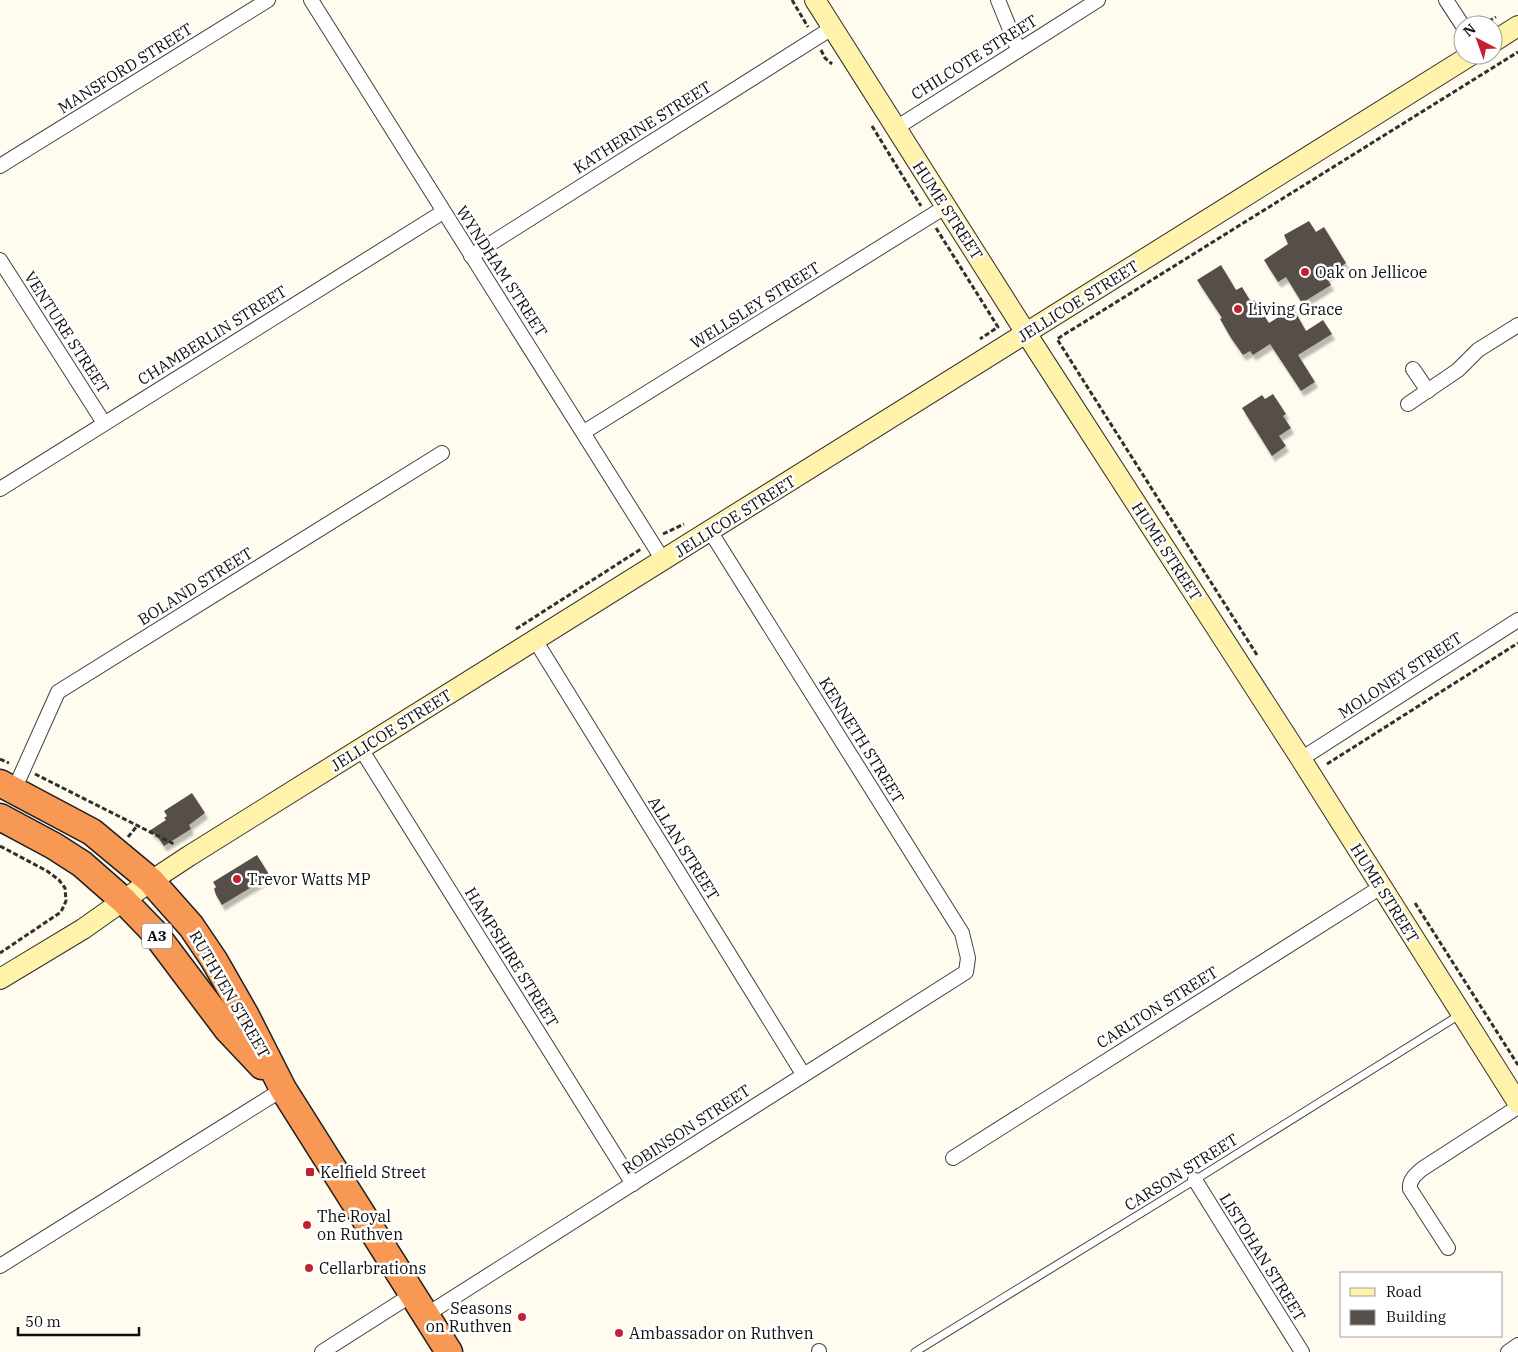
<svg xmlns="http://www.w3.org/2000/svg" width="1518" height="1352" font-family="'IBM Plex Serif',serif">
	<defs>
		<filter id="shadow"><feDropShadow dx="3" dy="5.5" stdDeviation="1" flood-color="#0004"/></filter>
	</defs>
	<rect width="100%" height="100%" fill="#fffbef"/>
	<g fill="#574f4a" filter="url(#shadow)">
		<path d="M1309,221L1316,232L1324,227L1346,263L1326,277L1331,285L1302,303L1286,277L1278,282L1264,260L1288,244L1284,235Z"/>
		<path d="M1221,265L1236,290L1242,287L1251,302L1254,300L1269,323L1293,308L1306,331L1323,320L1332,334L1298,355L1315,382L1301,391L1270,344L1253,355L1250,351L1243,355L1231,338L1220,319L1222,318L1197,280Z"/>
		<path d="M1273,394L1286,414L1283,416L1291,428L1279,436L1286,446L1272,456L1242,408L1262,395L1265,399Z"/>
		<path d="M192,793L205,813L189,825L191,829L164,846L157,836L149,831L166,820L164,818L167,816L164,811Z"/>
		<path d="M257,855L270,876L222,905L216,895L214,889L216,887L213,882Z"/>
	</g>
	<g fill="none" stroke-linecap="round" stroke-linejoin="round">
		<defs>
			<path id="lane" d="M915,1352L1195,1180L1461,1014"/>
			<g id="street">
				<path d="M311,0C428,187 546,373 663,560"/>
				<path d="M998,0L1018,49"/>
				<path d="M1446,0L1463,26"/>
				<path d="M896,128L1098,0"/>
				<path d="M0,166L268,0"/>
				<path d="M471,256L832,28"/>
				<path d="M0,260L104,423"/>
				<path d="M1413,369L1428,391"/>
				<path d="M1408,404L1458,370L1478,350L1518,325"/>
				<path d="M584,432L945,207"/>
				<path d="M0,489L443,212"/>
				<path d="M535,640L803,1074"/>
				<path d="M361,749L633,1184"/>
				<path d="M1301,759L1518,620"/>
				<path d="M14,790L58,692L442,453"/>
				<path d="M953,1158L1381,887"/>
				<path d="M1195,1180L1302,1352"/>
				<path d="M1448,1248L1410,1189C1409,1180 1415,1175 1422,1169L1518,1107"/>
				<path d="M0,1266L283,1089"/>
				<path d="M426,1315L966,972L968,958L962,933L710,531"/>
				<path d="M322,1352L413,1294"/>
				<path d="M819,1352V1351"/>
				<path d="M1508,1352L1518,1345"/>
			</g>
			<g id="secondary">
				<path d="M815,0L1026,333L1301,759L1518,1103"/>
				<path d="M1493,42L1518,26"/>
				<path d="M0,979L83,929L151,881L189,856L1471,55"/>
			</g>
			<g id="highway">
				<path d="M0,783L92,832L151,881L191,926L214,960L246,1016L283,1089L449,1352"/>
				<path d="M0,817L54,846L82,864L123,900L154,932L227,1029L262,1066"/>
			</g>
		</defs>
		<use href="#lane" stroke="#414141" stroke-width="9"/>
		<use href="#street" stroke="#414141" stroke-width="16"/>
		<use href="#secondary" stroke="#303030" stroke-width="22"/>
		<use href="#highway" stroke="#1f1f1f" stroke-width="29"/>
		<g stroke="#303030" stroke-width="3" stroke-dasharray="5 2.5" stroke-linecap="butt">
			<path d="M792,0L808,27"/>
			<path d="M1482,25L1496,17"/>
			<path d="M821,50L825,58L832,64"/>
			<path d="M872,126L921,206"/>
			<path d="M936,228L998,327L980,339"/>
			<path d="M663,534L684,524"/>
			<path d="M516,629L641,549"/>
			<path d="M1257,655L1057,339L1518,52"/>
			<path d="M0,759L9,763"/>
			<path d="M1327,764L1518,643"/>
			<path d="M35,774L174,844"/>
			<path d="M128,837L137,826"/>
			<path d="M0,846L47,871L59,880L65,888L66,901L61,912L0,953"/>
			<path d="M1415,903L1518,1065"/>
		</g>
		<use href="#lane" stroke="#fff" stroke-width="7"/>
		<use href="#street" stroke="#fff" stroke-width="14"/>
		<use href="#secondary" stroke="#fff2aa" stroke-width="20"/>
		<use href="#highway" stroke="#f89855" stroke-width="26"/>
	</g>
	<g fill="#c22230" stroke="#fff" stroke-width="2">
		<circle cx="1305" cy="272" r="5"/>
		<circle cx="1238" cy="309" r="5"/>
		<circle cx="237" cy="879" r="5"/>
		<rect x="305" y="1167" width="10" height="10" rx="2.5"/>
		<circle cx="307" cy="1225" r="5"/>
		<circle cx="309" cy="1268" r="5"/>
		<circle cx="522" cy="1317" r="5"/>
		<circle cx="619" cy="1333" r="5"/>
	</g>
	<g text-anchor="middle" stroke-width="5" stroke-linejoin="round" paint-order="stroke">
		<rect fill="#fff" stroke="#565656" stroke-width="1" x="142" y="923.5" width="30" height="25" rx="4"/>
		<g font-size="15" font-weight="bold" fill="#0e0e0e">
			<text x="157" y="941">A3</text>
		</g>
		<g font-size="16" fill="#0e0e0e" stroke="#fff">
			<text transform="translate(974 57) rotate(-32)" y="6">CHILCOTE STREET</text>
			<text transform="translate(125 68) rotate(-32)" y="6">MANSFORD STREET</text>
			<text transform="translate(642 127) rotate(-32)" y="6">KATHERINE STREET</text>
			<text transform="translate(948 210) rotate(57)" y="6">HUME STREET</text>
			<text transform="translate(502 271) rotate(57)" y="6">WYNDHAM STREET</text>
			<text transform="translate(1078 301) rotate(-32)" y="6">JELLICOE STREET</text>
			<text transform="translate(755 305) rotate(-32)" y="6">WELLSLEY STREET</text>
			<text transform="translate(67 332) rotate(57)" y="6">VENTURE STREET</text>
			<text transform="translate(212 335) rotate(-32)" y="6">CHAMBERLIN STREET</text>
			<text transform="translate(735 516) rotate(-32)" y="6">JELLICOE STREET</text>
			<text transform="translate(1167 551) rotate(57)" y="6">HUME STREET</text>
			<text transform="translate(195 586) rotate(-32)" y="6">BOLAND STREET</text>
			<text transform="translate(1400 675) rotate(-33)" y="6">MOLONEY STREET</text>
			<text transform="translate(391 730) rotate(-32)" y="6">JELLICOE STREET</text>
			<text transform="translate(862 740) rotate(58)" y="6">KENNETH STREET</text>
			<text transform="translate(684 848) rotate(58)" y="6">ALLAN STREET</text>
			<text transform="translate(1385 893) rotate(58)" y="6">HUME STREET</text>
			<text transform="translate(512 957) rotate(58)" y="6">HAMPSHIRE STREET</text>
			<text transform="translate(230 994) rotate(60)" y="6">RUTHVEN STREET</text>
			<text transform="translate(1157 1007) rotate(-32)" y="6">CARLTON STREET</text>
			<text transform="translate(686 1129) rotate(-33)" y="6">ROBINSON STREET</text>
			<text transform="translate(1181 1172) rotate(-32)" y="6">CARSON STREET</text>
			<text transform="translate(1263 1257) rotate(58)" y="6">LISTOHAN STREET</text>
		</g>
		<g font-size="16" fill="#0e0e0e" stroke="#fff" text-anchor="start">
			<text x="1315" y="278">Oak on Jellicoe</text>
			<text x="1248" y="315">Living Grace</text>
			<text x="247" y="885">Trevor Watts MP</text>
			<text x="320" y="1178">Kelfield Street</text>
			<text x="317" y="1222">The Royal<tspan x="317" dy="18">on Ruthven</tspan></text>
			<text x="319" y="1274">Cellarbrations</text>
			<text x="512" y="1314" text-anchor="end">Seasons<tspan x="512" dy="18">on Ruthven</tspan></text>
			<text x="629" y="1339">Ambassador on Ruthven</text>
		</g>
	</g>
	<rect x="1340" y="1272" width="162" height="65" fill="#ffffff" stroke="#9f9f9f"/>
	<rect x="1350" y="1288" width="25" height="8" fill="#fff2aa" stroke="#9f9f9f"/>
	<text x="1386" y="1297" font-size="15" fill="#0e0e0e">Road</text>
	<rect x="1350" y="1310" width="25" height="15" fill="#574f4a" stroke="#9f9f9f"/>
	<text x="1386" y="1322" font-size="15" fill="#0e0e0e">Building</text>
	<g transform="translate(1478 40) rotate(319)"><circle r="24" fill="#ffffff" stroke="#9f9f9f"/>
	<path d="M0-4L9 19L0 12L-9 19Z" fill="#c22230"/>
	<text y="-8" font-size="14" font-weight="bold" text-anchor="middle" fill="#0e0e0e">N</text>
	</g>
	<path d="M18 1327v8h121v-8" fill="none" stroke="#0e0e0e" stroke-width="2.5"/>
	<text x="25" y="1327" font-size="15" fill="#0e0e0e" stroke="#ffffff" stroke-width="4" paint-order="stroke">50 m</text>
</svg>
